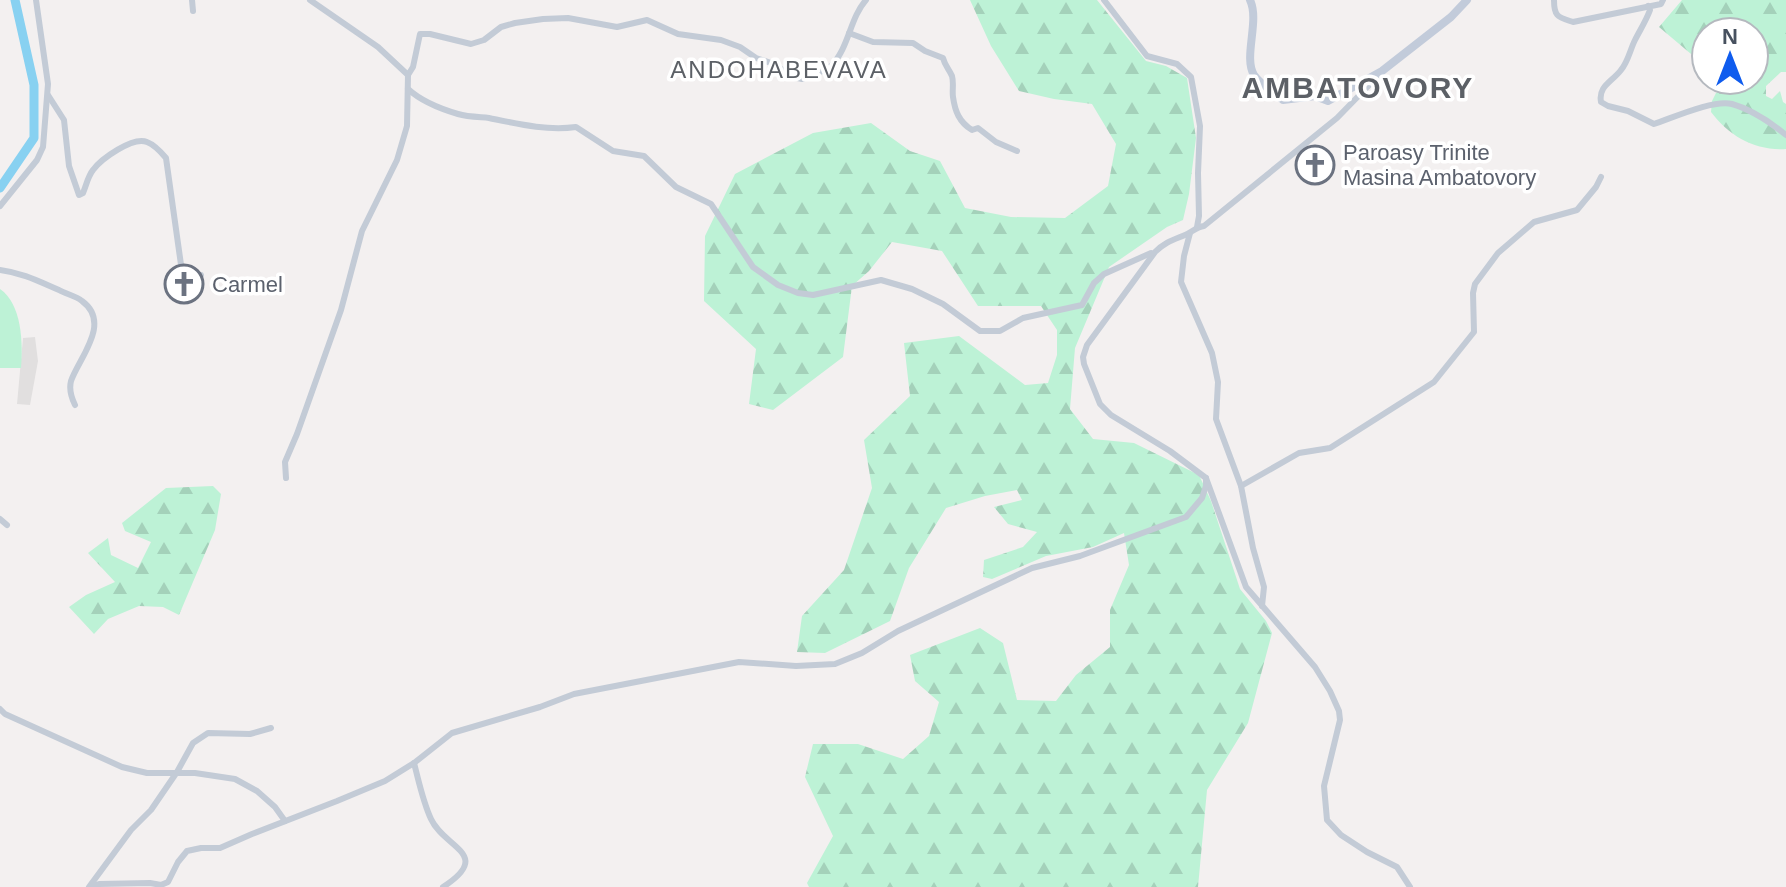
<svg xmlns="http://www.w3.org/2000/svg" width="1786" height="887" font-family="Helvetica,sans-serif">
	<defs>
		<pattern id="forest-firs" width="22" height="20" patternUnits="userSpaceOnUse" patternTransform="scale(2)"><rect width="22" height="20" fill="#bdf2d6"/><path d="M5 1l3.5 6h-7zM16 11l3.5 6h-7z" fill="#a4d1ba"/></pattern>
	</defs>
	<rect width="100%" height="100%" fill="#f3f0f0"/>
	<path fill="#e1dfdf" d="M35,337L38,361L30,405L17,404L23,338Z"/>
	<g fill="url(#forest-firs)">
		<path d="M970,0H1097L1146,61L1166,66L1187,78L1196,138L1189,194L1183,220L1167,227L1109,267L1075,348L1070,409L1093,439L1134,443L1199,475L1211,501L1240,589L1266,621L1272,633L1248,723L1207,790L1198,887H809L807,883L833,836L805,777L813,744H858L903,759L929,736L939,702L915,681L910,655L980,628L1003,643L1017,700L1056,701L1076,675L1110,647V610L1129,565L1124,533L1093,547L1046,556L992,579L983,577L984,560L1023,547L1037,532L1008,524L994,507L1022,500L1017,490L985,496L946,508L909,568L890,621L825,653L797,652L802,616L844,570L872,488L864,440L910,396L904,343L959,336L1025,385L1048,383L1057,355V330L1041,306H978L942,251L892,242L869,271L852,286L843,357L773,410L749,404L756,349L704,301L705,236L735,174L813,133L871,123L910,151L940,161L965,208L1011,217L1065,218L1108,186L1116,144L1092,104L1054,99L1019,91L991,46Z"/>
		<path d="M1682,0H1786V72H1781L1766,86V96L1772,99L1780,91L1783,102L1786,104V149C1755,151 1729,136 1711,112L1712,101L1716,93L1722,90L1725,80H1754V32H1706V63L1697,59L1659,27Z"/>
		<path d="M213,486L221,494L215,530L179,615L163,607L139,606L108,619L94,634L69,607L86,595L115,582L88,553L108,538L111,555L138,568L151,542L125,531L122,523L166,488Z"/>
	</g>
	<path fill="#bdf2d6" d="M0,289C22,304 23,343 21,368H0Z"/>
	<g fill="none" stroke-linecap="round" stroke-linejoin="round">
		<path stroke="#88d1f1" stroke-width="9" d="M0,188L34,138V85L15,0"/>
		<g stroke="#c3cbd6" stroke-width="6">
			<path d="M192,0L193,11"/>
			<path d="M310,0L378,47L408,75L413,67L420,34H430L471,44L484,40L501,27L515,23L543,19L568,18L617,27L647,20L678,34L721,40L740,47L756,58L774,64L793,77L802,79C812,75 825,72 832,65C849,47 850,18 866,0"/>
			<path d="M1104,0L1147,56L1177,64L1191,77L1200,126L1198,173L1199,216L1197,227"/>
			<path d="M1554,0C1554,17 1558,17 1573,22L1661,4L1663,0"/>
			<path d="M1648,6L1650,10C1646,21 1640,30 1635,40C1630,50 1628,62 1621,70C1612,82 1598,86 1601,102L1608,106L1628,111L1654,124C1672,118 1714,99 1732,104C1753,110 1770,122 1786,135"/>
			<path d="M849,33L873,42L913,43L925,51L943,58C945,66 949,69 952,76C954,83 952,90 953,97C955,111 959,122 972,130L978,128L996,142L1017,151"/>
			<path d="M1380,74L1337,118L1204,226C1196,227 1193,232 1185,235C1173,240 1165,242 1155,252L1087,345L1083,357L1084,364L1100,404L1111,415L1170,451L1206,478L1246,587L1315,667L1330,691L1339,711L1340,720L1324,786L1327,820L1341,835L1367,852L1397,867L1410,887"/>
			<path d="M408,89C421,101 441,109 458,114C468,117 479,117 489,118C518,124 547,131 576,127L613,151L644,156L676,187L711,204L753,267L778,285L798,293L813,295L881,280L912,289L943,304L980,331H1000L1023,318L1082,305L1094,283L1104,274L1151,253"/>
			<path d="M48,95L64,120L69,166L79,195L83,193C86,186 88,176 93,170C101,159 133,136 147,142C155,145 161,152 166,158L183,279L201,275"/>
			<path d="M0,206L37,160L43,147L48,84L36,0"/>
			<path d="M1190,233L1184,256L1181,282L1212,353L1218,382L1216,419L1241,486L1299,453L1330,448L1434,382L1474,332L1473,293L1475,284L1498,253L1534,222L1577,210L1596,187L1601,177"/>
			<path d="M0,270C23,273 38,281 59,290C66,294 76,296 82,301C112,323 79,358 71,381C69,389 71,397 75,405"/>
			<path d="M286,478L285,462L297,434L341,310L362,231L397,160L407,126L408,75"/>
			<path d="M1241,486L1253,548L1264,587L1262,606"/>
			<path d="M0,519L7,525"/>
			<path d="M0,709L5,714L122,767L147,773H195L235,779L257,791L275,807L285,821"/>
			<path d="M414,763C419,782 423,802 431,819C444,848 494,854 443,887"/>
			<path d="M89,887L131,830L151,810L177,772L193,743L208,733L250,734L271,728"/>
			<path d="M90,887L99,884L150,883L161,885L168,882L178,862L187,851L201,848H220L252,834L337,801L385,781L414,763L452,733L540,707L574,694L739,662L796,666L835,664L862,653L898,631L1032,568L1080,556L1186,517L1202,498L1206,486V478"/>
		</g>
		<path stroke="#c2cbda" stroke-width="8" d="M1250,0C1260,21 1243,57 1254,75C1261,85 1274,92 1283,100L1315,96L1328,101L1382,71L1451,17L1467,0"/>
	</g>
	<defs>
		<symbol id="church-ring" viewBox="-11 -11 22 22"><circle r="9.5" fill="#fff" stroke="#6b7280" stroke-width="1.5"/><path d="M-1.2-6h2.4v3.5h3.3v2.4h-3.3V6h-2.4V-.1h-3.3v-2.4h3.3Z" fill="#6b7280"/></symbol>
	</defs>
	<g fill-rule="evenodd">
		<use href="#church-ring" x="1293" y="143" width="44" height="44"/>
		<use href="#church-ring" x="162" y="262" width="44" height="44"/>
	</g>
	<g text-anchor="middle" stroke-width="7" stroke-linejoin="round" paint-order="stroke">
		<g font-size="22" fill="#5b616d" stroke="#fff" text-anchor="start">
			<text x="1343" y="160">Paroasy Trinite<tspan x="1343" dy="25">Masina Ambatovory</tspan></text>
			<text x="212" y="292">Carmel</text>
		</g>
		<g font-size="24" letter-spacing="2" fill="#5c6066" stroke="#fff">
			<text x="779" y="78">ANDOHABEVAVA</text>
		</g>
		<g font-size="30" font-weight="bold" letter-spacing="2" fill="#5c6066" stroke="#fff">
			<text x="1358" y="98">AMBATOVORY</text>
		</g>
	</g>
	<g transform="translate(1730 56)"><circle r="38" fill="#ffffff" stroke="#b5b9bf" stroke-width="2"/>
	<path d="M0-6L14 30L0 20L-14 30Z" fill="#0f5cee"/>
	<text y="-12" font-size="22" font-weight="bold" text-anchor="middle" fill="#47515f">N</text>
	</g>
</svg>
